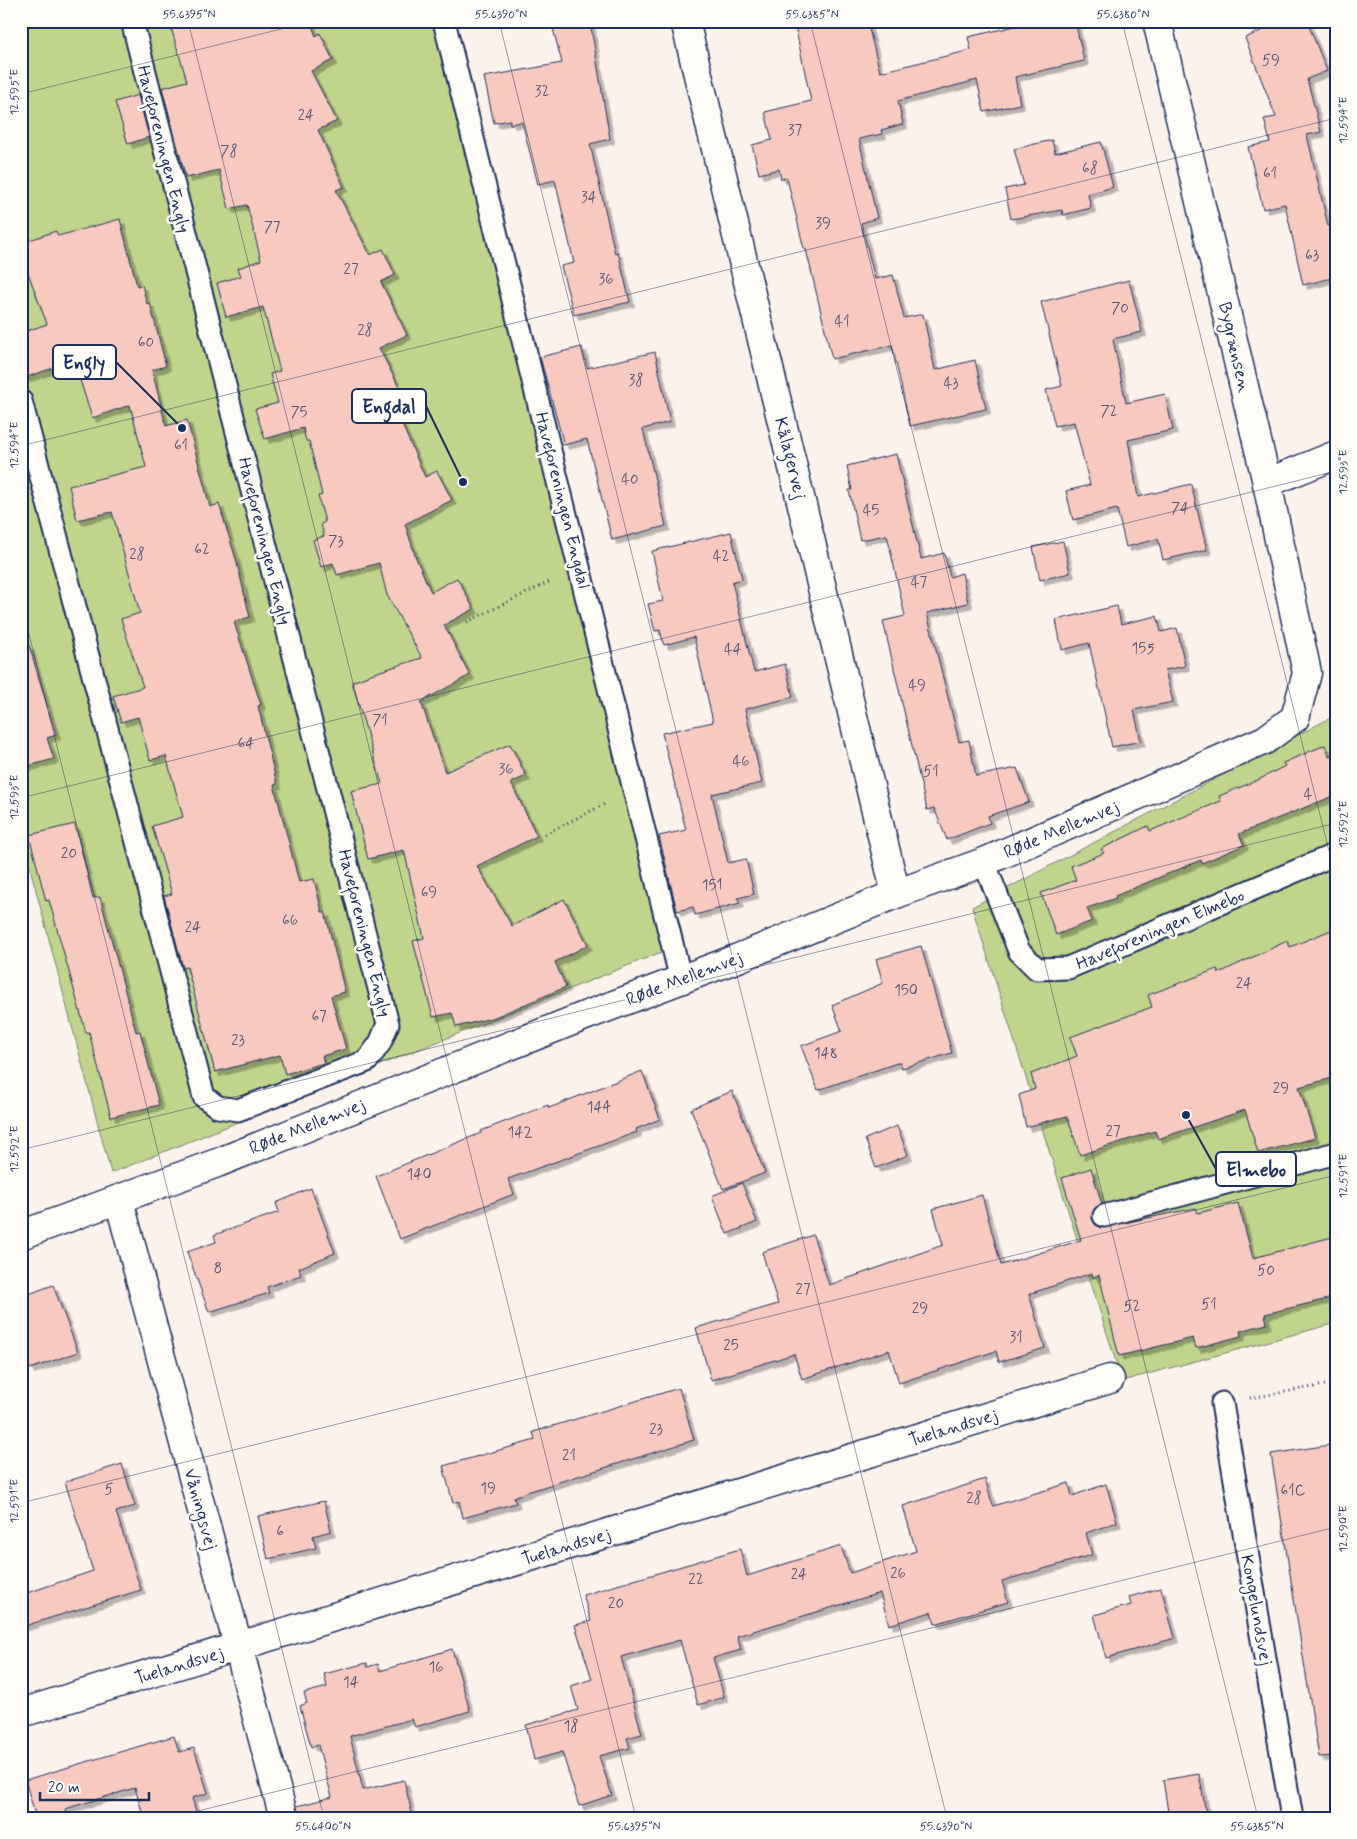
<svg xmlns="http://www.w3.org/2000/svg" width="1357" height="1839" font-family="Mynerve,sans-serif">
	<defs>
		<filter id="shadow"><feDropShadow dx="4.5" dy="4.5" stdDeviation="0" flood-color="#0004"/></filter>
	</defs>
	<rect width="100%" height="100%" fill="#fcf2ec"/>
	<filter id="ink" filterUnits="userSpaceOnUse"><feTurbulence type="fractalNoise" baseFrequency=".02" numOctaves="2"/><feDisplacementMap in="SourceGraphic" scale="10" xChannelSelector="R" yChannelSelector="G"/><feConvolveMatrix kernelMatrix="1 2 1 2 8 2 1 2 1" color-interpolation-filters="sRGB"/></filter>
	<g filter="url(#ink)">
		<g fill="#c0d58b" stroke="#6e8274">
			<path d="M21,21H455L684,943L111,1173L21,834Z"/>
			<path d="M1336,715V1323L1122,1381L972,907Z"/>
		</g>
		<g fill="#f8c9bf" stroke="#1b2f5e" filter="url(#shadow)">
			<path d="M169,21H310L316,36L320,33L333,60L311,71L337,121L318,130L344,187L336,190L370,255L383,249L395,275L381,282L407,335L379,348L400,389L389,395L425,477L437,471L452,500L405,524L416,558L431,592L457,578L474,609L444,625L470,675L421,702L445,772L510,744L526,776L511,783L537,836L477,866L512,926L564,899L588,945L555,962L566,987L495,1017L456,1027L452,1013L433,1017L413,941L424,938L404,850L368,859L351,791L382,784L352,682L368,676V675L422,658L387,595L379,563L337,575L333,563L321,567L313,540L324,536L321,524L325,522L318,496L322,495L309,441H306L303,428L265,439L255,409L278,403L270,374L280,371L263,307L226,317L217,283L241,276L238,268L261,260L247,205L229,209L219,170L186,178L162,88L187,81Z"/>
			<path d="M551,21H590L610,139L590,144L615,253L618,252L630,302L574,315L561,266L574,263L555,180L538,184L522,122L510,124V120L494,123L484,77L562,63Z"/>
			<path d="M794,21H867L880,72L971,50L968,37L1037,21H1075L1084,61L1015,77L1020,104L984,112L977,80L898,101L903,124L881,130L882,134L859,139L877,218L861,223L875,279L893,275L904,318L923,314L935,370L975,360L986,409L910,426L892,345L832,359L806,249H804L787,178L781,179L779,169L759,174L752,145L772,140L765,112L811,101Z"/>
			<path d="M1283,21H1307L1327,71L1307,79L1321,132L1307,135L1328,226L1336,224V277L1303,285L1285,204L1263,209L1248,147L1270,142L1264,119L1276,117L1245,38Z"/>
			<path d="M138,95L149,137L128,144L115,102Z"/>
			<path d="M1052,140L1055,153L1101,142L1113,187L1088,194L1091,208L1063,215L1062,210L1011,219L1005,189L1024,185L1014,149Z"/>
			<path d="M120,219L137,286L142,285L147,304L150,303L166,366L152,370L166,426L187,420L210,507L219,504L236,559L250,617L234,622L261,705L258,706L277,784L274,785L299,882L314,879L322,912H325L345,992L331,996L346,1049L322,1056L324,1063L285,1074L280,1055L215,1072L187,967L183,968L164,896L172,894L152,826L183,817L166,756L150,760L138,717L121,722L113,696L143,687L121,619L140,613L112,512L77,520L69,486L146,467L130,405L92,418L74,361L21,379V333L47,324L21,254V243L56,231L58,236Z"/>
			<path d="M1129,280L1142,332L1113,339L1126,403L1165,394L1173,430L1128,440L1138,497L1191,484L1207,550L1163,560L1158,539L1126,547L1117,509L1073,520L1066,491L1090,485L1074,422L1055,426L1046,390L1062,386L1041,302Z"/>
			<path d="M582,347L587,368L655,352L670,422L643,429L666,526L612,540L587,439L564,445L540,357Z"/>
			<path d="M896,454L921,559L944,553L950,577L962,573L968,603L927,613L959,742L969,740L976,776L1017,768L1029,802L988,816L990,823L947,840L934,808L927,810L883,621L905,616L887,535L860,540L849,490H852L847,466Z"/>
			<path d="M731,532L742,579L732,582L754,672L785,664L793,697L745,709L762,783L712,794L728,863L746,859L754,894L738,898L740,903L695,915L693,907L677,911L659,836L686,830L662,733L713,722L694,637L664,645L660,630L655,631L648,604L663,601L652,551Z"/>
			<path d="M1063,541L1070,573L1040,580L1033,547Z"/>
			<path d="M1117,606L1121,624L1157,616L1161,632L1177,628L1185,666L1165,670L1173,702L1134,710L1141,741L1112,747L1089,643L1062,650L1056,620Z"/>
			<path d="M29,645L56,735L47,738L54,759L21,768V646Z"/>
			<path d="M1325,745L1329,756L1336,753V795L1239,834L1244,845L1202,863L1201,860L1115,896L1116,898L1087,908L1092,921L1056,935L1041,893L1076,880L1071,866L1104,853L1101,849L1148,826L1150,831L1221,801L1219,796L1258,780L1285,766L1283,763Z"/>
			<path d="M75,824L93,898L100,897L136,1032L140,1031L159,1105L111,1117L89,1032L86,1033L49,900L46,901L29,835Z"/>
			<path d="M1336,928V1077L1299,1087L1315,1138L1258,1153L1245,1110L1158,1139L1155,1131L1080,1155L1067,1116L1026,1127L1019,1095L1035,1089L1031,1074L1077,1056L1070,1037L1152,1007L1148,995L1217,969L1219,973L1287,941L1290,947Z"/>
			<path d="M921,946L952,1053L902,1068L900,1062L818,1090L801,1046L842,1031L832,1005L883,983L876,959Z"/>
			<path d="M642,1071L660,1119L636,1129L637,1132L508,1179L514,1194L400,1239L376,1176L481,1133V1131L548,1105L549,1108Z"/>
			<path d="M732,1091L765,1173L723,1189L691,1109Z"/>
			<path d="M897,1126L908,1155L876,1168L865,1139Z"/>
			<path d="M1091,1168L1102,1204L1095,1208L1092,1219L1100,1228L1196,1208L1198,1213L1238,1203L1253,1258L1336,1236V1297L1265,1314L1267,1324L1240,1331L1241,1336L1196,1348L1193,1338L1119,1356L1099,1275L1093,1277L1092,1273L1029,1294L1045,1348L999,1362L996,1351L899,1383L889,1350L802,1379L794,1354L711,1380L696,1328L778,1304L762,1252L813,1235L829,1285L943,1245L933,1209L982,1195L1001,1265L1081,1240L1062,1178Z"/>
			<path d="M742,1183L757,1222L727,1234L712,1196Z"/>
			<path d="M311,1188L335,1253L299,1268L301,1275L267,1287L269,1293L209,1312L187,1252L216,1242L214,1235L279,1212L276,1203Z"/>
			<path d="M53,1285L78,1352L30,1369L21,1346V1297Z"/>
			<path d="M679,1388L694,1440L527,1492L514,1497L516,1503L463,1518L459,1501L453,1503L443,1466L535,1440L533,1432Z"/>
			<path d="M1336,1444V1756L1319,1757L1271,1454Z"/>
			<path d="M122,1464L135,1506L116,1512L141,1590L21,1627V1595L93,1571L65,1482Z"/>
			<path d="M985,1479L993,1506L1069,1483L1072,1496L1106,1484L1117,1522L1086,1533L1092,1555L1002,1581L1008,1602L935,1624L931,1612L889,1625L880,1593L737,1636L741,1650L713,1658L724,1697L698,1705L680,1640L621,1657L642,1734L627,1738L630,1748L599,1756L612,1795L579,1806L562,1752L534,1760L526,1725L578,1710L571,1686L592,1679L575,1625L591,1621L583,1595L740,1549L747,1576L841,1546L850,1573L916,1551L903,1506Z"/>
			<path d="M324,1501L331,1531L313,1536L316,1548L268,1559L258,1516Z"/>
			<path d="M1161,1588L1175,1638L1106,1658L1094,1615L1131,1605L1129,1597Z"/>
			<path d="M452,1649L470,1711L415,1727L412,1719L350,1736L363,1790L404,1780L413,1818H299L297,1806L332,1797L318,1745L311,1747L300,1706L307,1703L304,1693L327,1687L324,1674L367,1663V1667L378,1664L380,1671Z"/>
			<path d="M174,1736L179,1752L194,1748L208,1793L192,1798L198,1818H144L135,1788L65,1809L68,1818H36L25,1780Z"/>
			<path d="M1199,1774L1207,1818H1169L1163,1780Z"/>
		</g>
		<g fill="none" stroke-linecap="round" stroke-linejoin="round">
			<defs>
				<g id="lane">
					<path d="M444,21L681,980"/>
					<path d="M21,401L204,1097L218,1107L238,1110L367,1061L380,1043L388,1024L132,21"/>
					<path d="M984,862L1019,951L1037,969L1068,968L1336,854"/>
					<path d="M1104,1216L1336,1153"/>
					<path d="M1222,1403L1292,1818"/>
				</g>
				<g id="street">
					<path d="M685,21L896,894"/>
					<path d="M1267,483L1336,455"/>
					<path d="M119,1200L284,1818"/>
					<path d="M21,1235L217,1163L582,1017L738,958L896,894L984,862L1265,740L1295,718L1307,673L1267,483L1157,21"/>
					<path d="M21,1713L1110,1379"/>
				</g>
			</defs>
			<use href="#lane" stroke="#1b2f5e" stroke-width="25"/>
			<use href="#street" stroke="#1b2f5e" stroke-width="31"/>
			<g stroke="#1b2f5e" stroke-width="3" stroke-dasharray="1 4" stroke-linecap="butt">
				<path d="M467,622L551,581"/>
				<path d="M545,834L607,803"/>
				<path d="M1250,1398L1336,1383"/>
			</g>
			<use href="#lane" stroke="#fdfcf7" stroke-width="21"/>
			<use href="#street" stroke="#fdfcf7" stroke-width="28"/>
		</g>
	</g>
	<path fill="none" stroke="#1b2f5e" stroke-width="1" stroke-opacity="0.45" d="M188,21L636,1818M499,21L947,1818M810,21L1258,1818M1122,21L1336,879M21,94L313,21M21,446L1336,118M21,602L324,1818M21,798L1336,471M21,1150L1336,823M21,1503L1336,1175M170,1818L1336,1527"/>
	<g text-anchor="middle" stroke-width="5" stroke-linejoin="round" paint-order="stroke">
		<g font-size="15" fill="#525676">
			<text x="1271" y="65">59</text>
			<text x="542" y="96">32</text>
			<text x="306" y="120">24</text>
			<text x="795" y="135">37</text>
			<text x="229" y="156">78</text>
			<text x="1090" y="173">68</text>
			<text x="1270" y="178">61</text>
			<text x="589" y="202">34</text>
			<text x="823" y="228">39</text>
			<text x="272" y="232">77</text>
			<text x="1312" y="260">63</text>
			<text x="351" y="274">27</text>
			<text x="606" y="284">36</text>
			<text x="1120" y="313">70</text>
			<text x="842" y="326">41</text>
			<text x="365" y="335">28</text>
			<text x="146" y="347">60</text>
			<text x="636" y="385">38</text>
			<text x="951" y="388">43</text>
			<text x="1109" y="416">72</text>
			<text x="299" y="417">75</text>
			<text x="181" y="450">61</text>
			<text x="630" y="484">40</text>
			<text x="1180" y="513">74</text>
			<text x="871" y="515">45</text>
			<text x="336" y="546">73</text>
			<text x="202" y="554">62</text>
			<text x="137" y="559">28</text>
			<text x="721" y="561">42</text>
			<text x="919" y="587">47</text>
			<text x="1143" y="653">155</text>
			<text x="733" y="654">44</text>
			<text x="917" y="690">49</text>
			<text x="380" y="725">71</text>
			<text x="246" y="748">64</text>
			<text x="741" y="766">46</text>
			<text x="506" y="774">36</text>
			<text x="931" y="776">51</text>
			<text x="1308" y="799">4</text>
			<text x="69" y="858">20</text>
			<text x="712" y="890">151</text>
			<text x="429" y="897">69</text>
			<text x="290" y="925">66</text>
			<text x="193" y="932">24</text>
			<text x="1244" y="988">24</text>
			<text x="906" y="995">150</text>
			<text x="319" y="1021">67</text>
			<text x="238" y="1045">23</text>
			<text x="826" y="1058">148</text>
			<text x="1281" y="1093">29</text>
			<text x="599" y="1112">144</text>
			<text x="1113" y="1136">27</text>
			<text x="520" y="1137">142</text>
			<text x="419" y="1179">140</text>
			<text x="218" y="1273">8</text>
			<text x="1266" y="1275">50</text>
			<text x="803" y="1294">27</text>
			<text x="1209" y="1309">51</text>
			<text x="1132" y="1311">52</text>
			<text x="920" y="1313">29</text>
			<text x="1016" y="1342">31</text>
			<text x="731" y="1350">25</text>
			<text x="656" y="1434">23</text>
			<text x="569" y="1460">21</text>
			<text x="488" y="1493">19</text>
			<text x="109" y="1494">5</text>
			<text x="1293" y="1495">61C</text>
			<text x="974" y="1503">28</text>
			<text x="280" y="1536">6</text>
			<text x="898" y="1578">26</text>
			<text x="799" y="1579">24</text>
			<text x="696" y="1584">22</text>
			<text x="616" y="1608">20</text>
			<text x="436" y="1672">16</text>
			<text x="351" y="1687">14</text>
			<text x="571" y="1731">18</text>
		</g>
		<g font-size="18" fill="#1b2f5e" stroke="#fdfcf7">
			<text transform="translate(164 149) rotate(76)" y="6">Haveforeningen Engly</text>
			<text transform="translate(1235 347) rotate(77)" y="6">Bygrænsen</text>
			<text transform="translate(791 458) rotate(76)" y="6">Kålagervej</text>
			<text transform="translate(563 500) rotate(76)" y="6">Haveforeningen Engdal</text>
			<text transform="translate(265 541) rotate(76)" y="6">Haveforeningen Engly</text>
			<text transform="translate(1061 829) rotate(-23)" y="6">Røde Mellemvej</text>
			<text transform="translate(1160 929) rotate(-23)" y="6">Haveforeningen Elmebo</text>
			<text transform="translate(365 933) rotate(76)" y="6">Haveforeningen Engly</text>
			<text transform="translate(684 978) rotate(-21)" y="6">Røde Mellemvej</text>
			<text transform="translate(307 1126) rotate(-22)" y="6">Røde Mellemvej</text>
			<text transform="translate(953 1427) rotate(-17)" y="6">Tuelandsvej</text>
			<text transform="translate(201 1509) rotate(75)" y="6">Våningsvej</text>
			<text transform="translate(566 1546) rotate(-17)" y="6">Tuelandsvej</text>
			<text transform="translate(1257 1610) rotate(80)" y="6">Kongelundsvej</text>
			<text transform="translate(179 1665) rotate(-17)" y="6">Tuelandsvej</text>
		</g>
	</g>
	<path fill="none" stroke="#1b2f5e" stroke-width="2" d="M182 428L116 362M463 482L426 406M1186 1115L1216 1169"/>
	<g fill="#1b2f5e" stroke="#fdfcf7" stroke-width="2">
		<circle cx="182" cy="428" r="5"/>
		<circle cx="463" cy="482" r="5"/>
		<circle cx="1186" cy="1115" r="5"/>
	</g>
	<g fill="#fdfcf7" stroke="#1b2f5e" stroke-width="2">
		<rect x="53" y="345" width="63" height="34" rx="5"/>
		<rect x="352" y="389" width="74" height="34" rx="5"/>
		<rect x="1216" y="1152" width="80" height="34" rx="5"/>
	</g>
	<g font-size="19" text-anchor="middle" font-weight="bold" fill="#1b2f5e">
		<text x="84" y="369">Engly</text>
		<text x="389" y="413">Engdal</text>
		<text x="1256" y="1176">Elmebo</text>
	</g>
	<rect width="1357" height="1839" fill="none" stroke="#fdfcf7" stroke-width="55"/>
	<path d="M40 1792v8h109v-8" fill="none" stroke="#1b2f5e" stroke-width="2.5"/>
	<text x="48" y="1792" font-size="15" fill="#1b2f5e" stroke="#fdfcf7" stroke-width="4" paint-order="stroke">20 m</text>
	<rect x="28" y="28" width="1302" height="1784" fill="none" stroke="#1b2f5e" stroke-width="2"/>
	<g font-size="12" text-anchor="middle" fill="#1b2f5e">
		<text x="189" y="18">55.6395°N</text>
		<text x="501" y="18">55.6390°N</text>
		<text x="812" y="18">55.6385°N</text>
		<text x="1123" y="18">55.6380°N</text>
		<text transform="translate(14 92) rotate(-90)" y="4">12.595°E</text>
		<text transform="translate(1343 120) rotate(-90)" y="4">12.594°E</text>
		<text transform="translate(14 445) rotate(-90)" y="4">12.594°E</text>
		<text transform="translate(1343 472) rotate(-90)" y="4">12.593°E</text>
		<text transform="translate(14 797) rotate(-90)" y="4">12.593°E</text>
		<text transform="translate(1343 824) rotate(-90)" y="4">12.592°E</text>
		<text transform="translate(14 1149) rotate(-90)" y="4">12.592°E</text>
		<text transform="translate(1343 1176) rotate(-90)" y="4">12.591°E</text>
		<text transform="translate(14 1501) rotate(-90)" y="4">12.591°E</text>
		<text transform="translate(1343 1529) rotate(-90)" y="4">12.590°E</text>
		<text x="323" y="1830">55.6400°N</text>
		<text x="634" y="1830">55.6395°N</text>
		<text x="946" y="1830">55.6390°N</text>
		<text x="1257" y="1830">55.6385°N</text>
	</g>
</svg>
